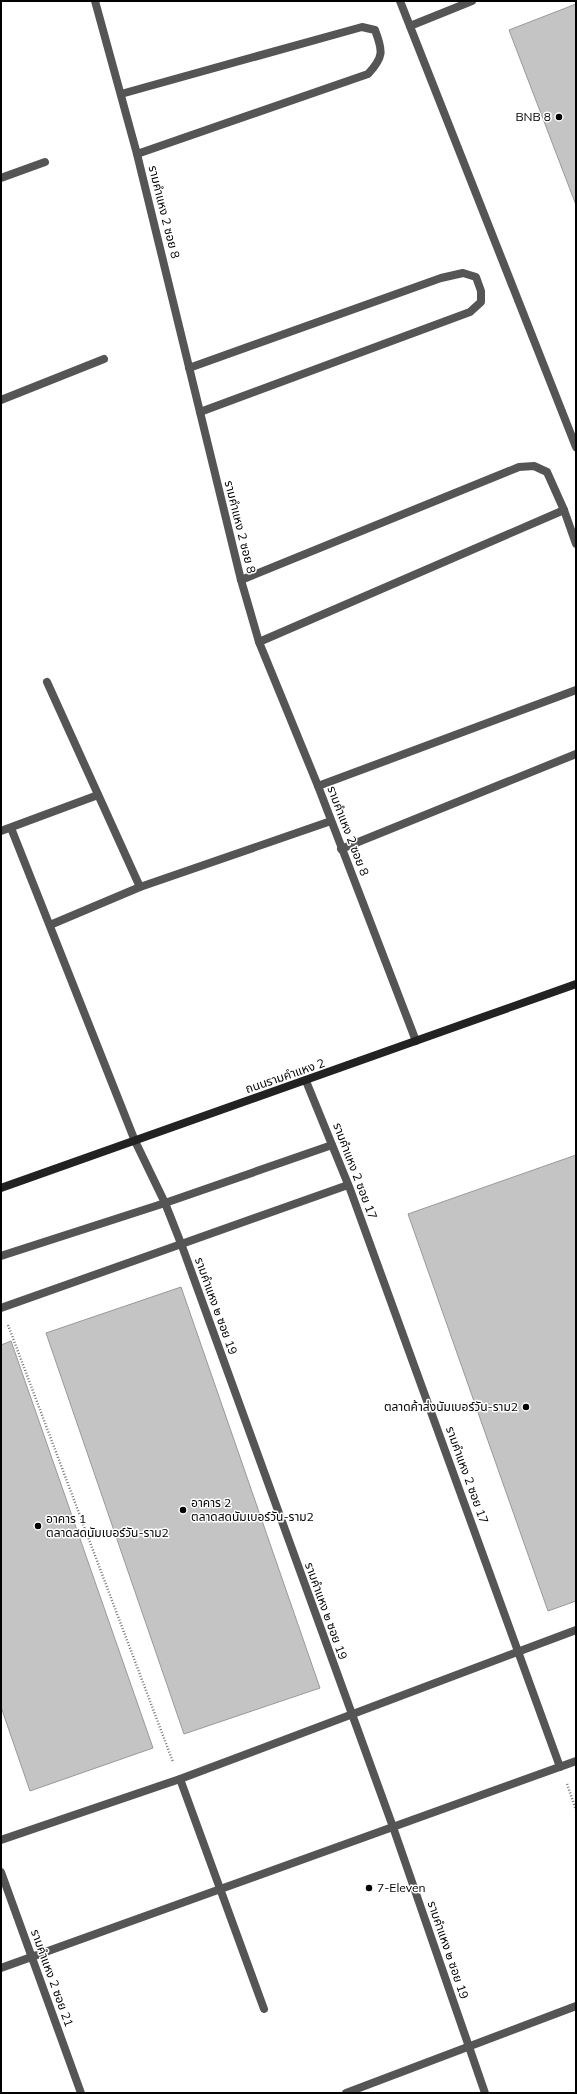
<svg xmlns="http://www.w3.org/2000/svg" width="577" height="2094" font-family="Mulish,'Noto Sans Thai',sans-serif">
	<rect width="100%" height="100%" fill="#fff"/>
	<g fill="#c4c4c4" stroke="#999">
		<path d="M576,4V205L509,30Z"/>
		<path d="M576,1155V1601L548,1611L408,1214Z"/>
		<path d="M181,1287L320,1688L184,1734L46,1333Z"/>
		<path d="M11,1341L153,1748L30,1791L1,1707V1345Z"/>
	</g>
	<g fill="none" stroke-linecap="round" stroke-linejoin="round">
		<g stroke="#777" stroke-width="2.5" stroke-dasharray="1 2" stroke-linecap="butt">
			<path d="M8,1325L173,1762"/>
			<path d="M567,1784L576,1810"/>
		</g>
		<g stroke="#555" stroke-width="8">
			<path d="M400,1L576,447"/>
			<path d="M410,26L472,1"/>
			<path d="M1,1256L165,1203L332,1145"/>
			<path d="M1,1308L348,1185"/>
			<path d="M346,2093L576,2006"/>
		</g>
		<g stroke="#555" stroke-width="8">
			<path d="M95,1L137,154L241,580L259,642L318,786L416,1041"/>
			<path d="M121,94L362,27L375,30C383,51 384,57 368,74L137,154"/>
			<path d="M1,178L45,162"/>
			<path d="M189,368L441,278L463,273L476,277L481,291V302L470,312L200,412"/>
			<path d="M1,400L104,359"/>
			<path d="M241,580L519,467L534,466L547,472L564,510L576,544"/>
			<path d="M259,642L564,510"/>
			<path d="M47,682L140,887L331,821"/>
			<path d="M318,786L576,690"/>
			<path d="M11,828L135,1141L165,1203L182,1246L393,1827L485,2093"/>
			<path d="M1,831L98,795"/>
			<path d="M341,849L576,754"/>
			<path d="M50,925L140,887"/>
			<path d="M306,1081L350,1189L560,1767"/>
			<path d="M180,1779L264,2009"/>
			<path d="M1,1840L180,1779L576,1630"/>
			<path d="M1,1872L81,2093"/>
			<path d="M1,1968L576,1761"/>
		</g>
		<path stroke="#222" stroke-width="8" d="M1,1188L576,984"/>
	</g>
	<g fill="#000" stroke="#fff" stroke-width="1.5">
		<circle cx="559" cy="117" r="4"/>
		<circle cx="526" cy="1407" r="4"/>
		<circle cx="183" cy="1510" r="4"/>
		<circle cx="38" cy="1526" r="4"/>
		<circle cx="369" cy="1888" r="4"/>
	</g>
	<g text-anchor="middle" stroke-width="3" stroke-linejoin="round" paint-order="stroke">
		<g font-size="12" fill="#000" stroke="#fff" text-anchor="start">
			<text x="551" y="121" text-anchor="end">BNB 8</text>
			<text x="518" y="1411" text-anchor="end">ตลาดค้าส่งนัมเบอร์วัน-ราม2</text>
			<text x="191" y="1507">อาคาร 2<tspan x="191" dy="14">ตลาดสดนัมเบอร์วัน-ราม2</tspan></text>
			<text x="46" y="1523">อาคาร 1<tspan x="46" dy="14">ตลาดสดนัมเบอร์วัน-ราม2</tspan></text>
			<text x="377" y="1892">7-Eleven</text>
		</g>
		<g font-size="12" fill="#000" stroke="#fff">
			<text transform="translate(164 212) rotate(76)" y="4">รามคำแหง 2 ซอย 8</text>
			<text transform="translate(240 527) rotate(76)" y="4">รามคำแหง 2 ซอย 8</text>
			<text transform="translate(348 831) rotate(69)" y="4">รามคำแหง 2 ซอย 8</text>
			<text transform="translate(285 1076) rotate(-19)" y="4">ถนนรามคำแหง 2</text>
			<text transform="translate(355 1171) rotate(69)" y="4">รามคำแหง 2 ซอย 17</text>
			<text transform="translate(216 1306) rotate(70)" y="4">รามคำแหง ๒ ซอย 19</text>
			<text transform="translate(467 1475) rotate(70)" y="4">รามคำแหง 2 ซอย 17</text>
			<text transform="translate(326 1611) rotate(70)" y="4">รามคำแหง ๒ ซอย 19</text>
			<text transform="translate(448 1950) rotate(71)" y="4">รามคำแหง ๒ ซอย 19</text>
			<text transform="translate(52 1978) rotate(70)" y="4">รามคำแหง 2 ซอย 21</text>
		</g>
	</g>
	<rect width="577" height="2094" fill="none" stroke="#000000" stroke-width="4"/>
</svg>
